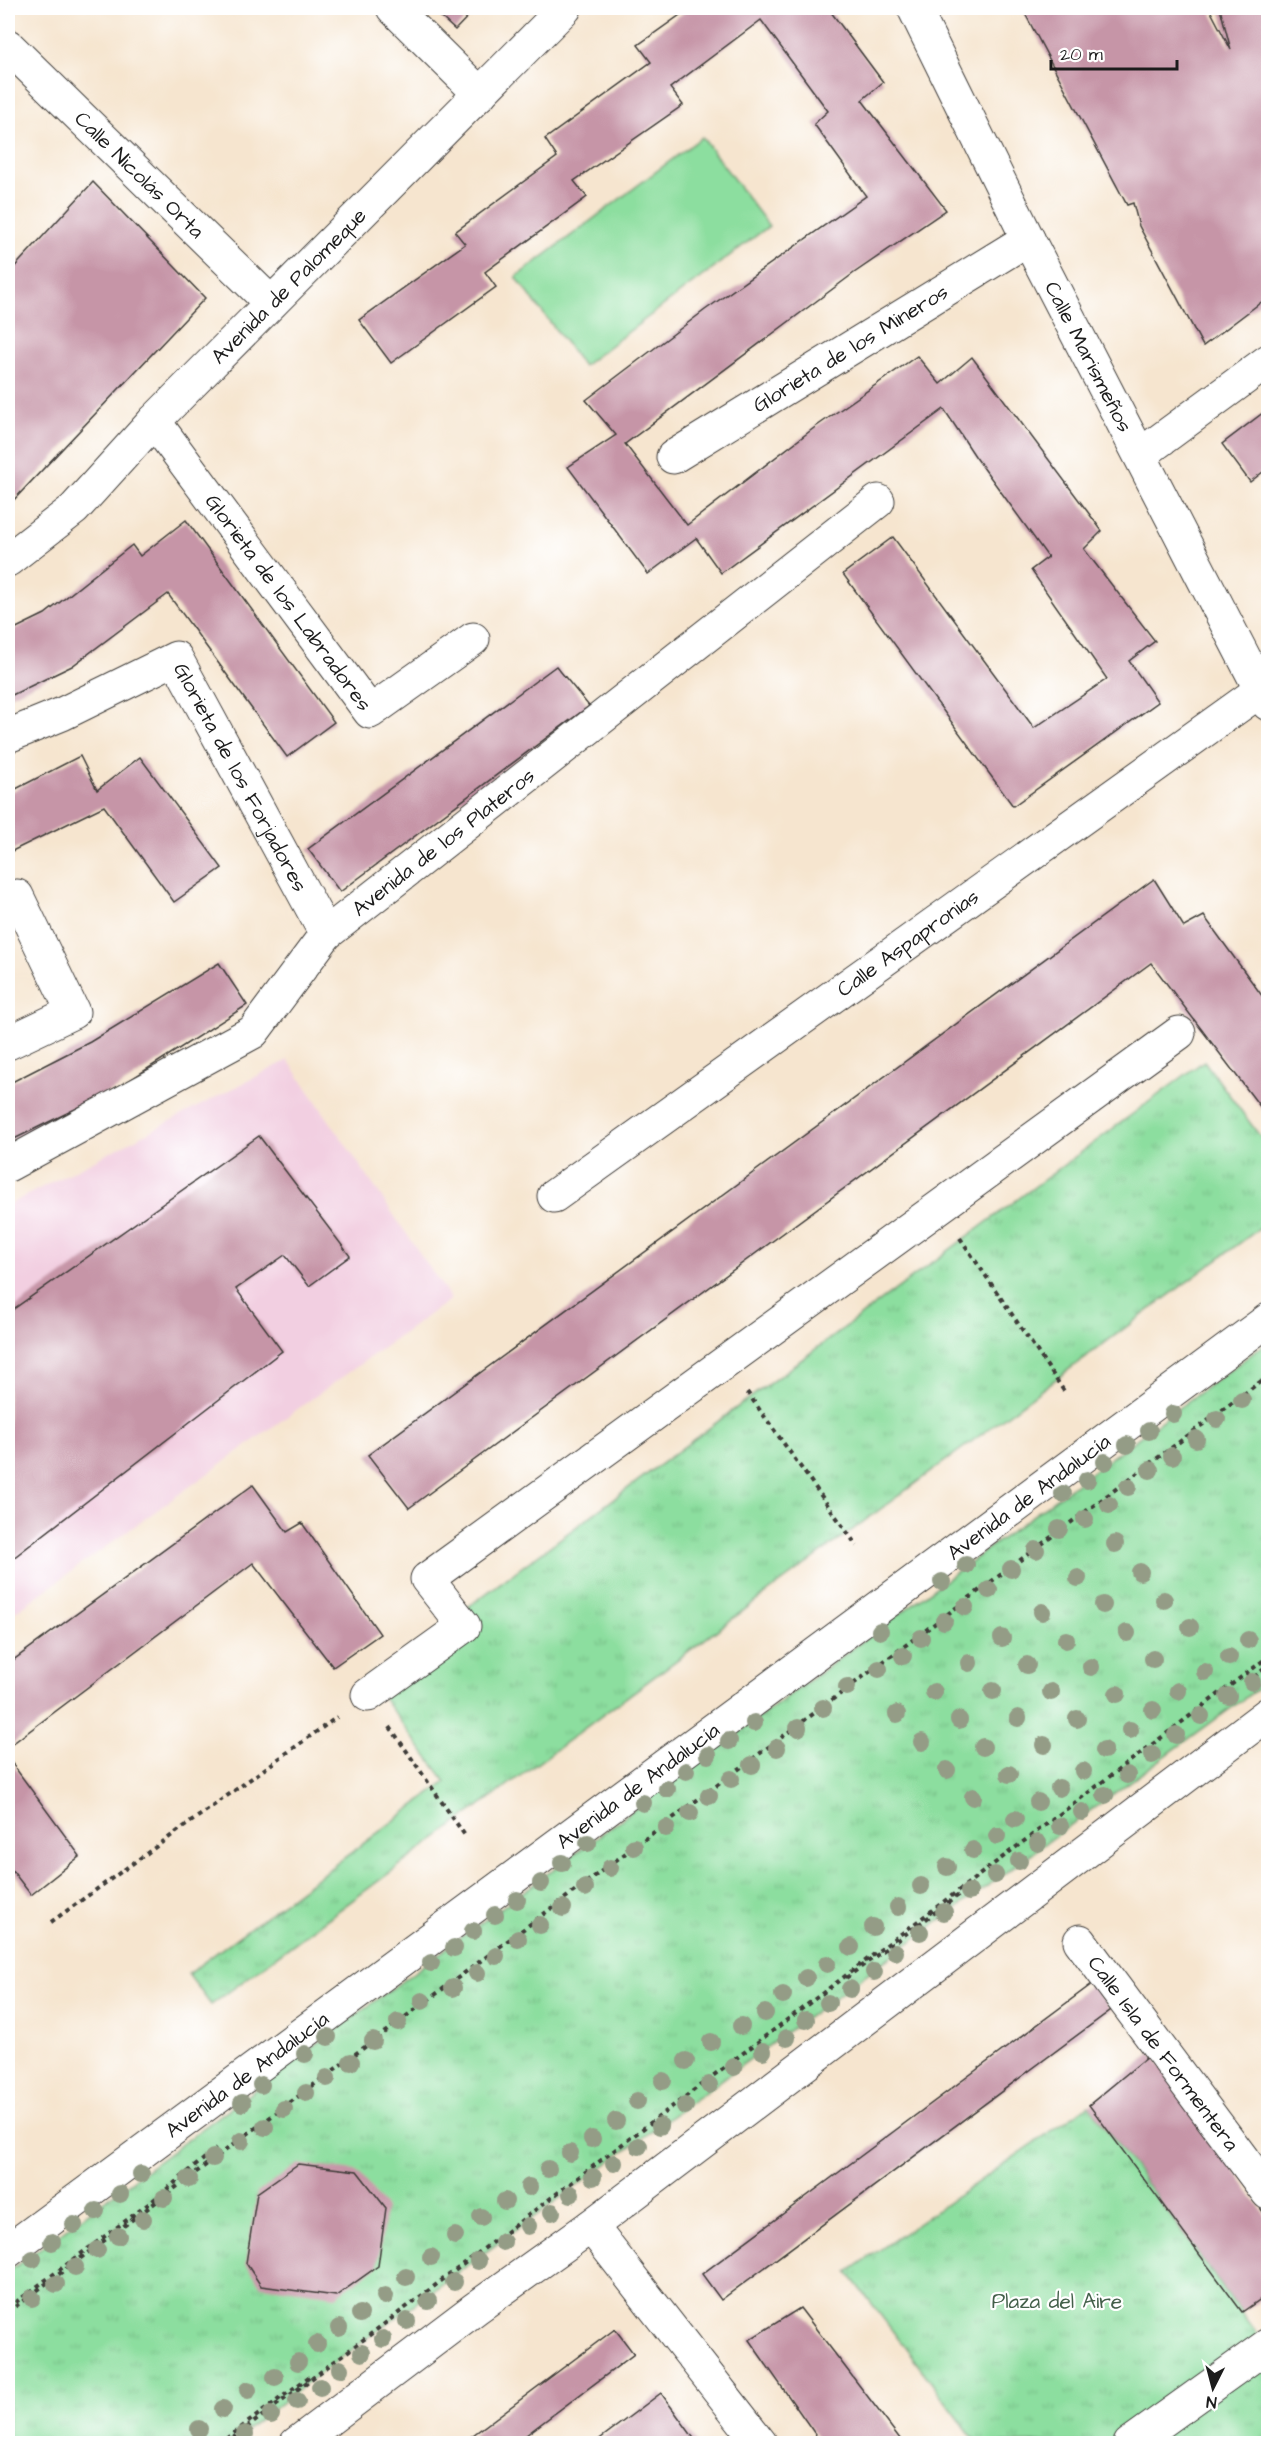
<svg xmlns="http://www.w3.org/2000/svg" width="1276" height="2451" font-family="'Architects Daughter',sans-serif">
	<defs>
		<pattern id="park-tufts" width="24" height="20" patternUnits="userSpaceOnUse" patternTransform="scale(1.5)"><rect width="24" height="20" fill="#8cde9f"/><path d="M3 7l-1-3M5 7V3M7 7l1-3M15 17l-1-3M17 17v-4M19 17l1-3" fill="none" stroke="#78be88"/></pattern>
	</defs>
	<rect width="100%" height="100%" fill="#fff"/>
	<filter id="ink" filterUnits="userSpaceOnUse"><feTurbulence type="fractalNoise" baseFrequency=".0167" numOctaves="2"/><feDisplacementMap in="SourceGraphic" scale="12" xChannelSelector="R" yChannelSelector="G"/><feConvolveMatrix kernelMatrix="1 2 1 2 8 2 1 2 1" color-interpolation-filters="sRGB"/></filter>
	<filter id="wash" filterUnits="userSpaceOnUse"><feTurbulence type="fractalNoise" baseFrequency=".008" numOctaves="4" result="noise"/><feDisplacementMap in="SourceGraphic" scale="24" xChannelSelector="R" yChannelSelector="G"/><feGaussianBlur stdDeviation="1.35" result="paint"/><feColorMatrix in="noise" values="0 0 0 0 0 0 0 0 0 0 0 0 0 0 0 0 0 1.4 0 .05"/><feComposite in="paint" operator="in"/></filter>
	<g filter="url(#wash)">
		<rect width="100%" height="100%" fill="#f6e5cf"/>
		<path fill="#f2cfe1" d="M288,1060L451,1299L8,1617V1205Z"/>
		<g fill="url(#park-tufts)" stroke="#547d5e" stroke-width="1.5">
			<path d="M1204,1061L1268,1147V1222L211,2005L188,1974L446,1782L383,1698L481,1625L468,1607Z"/>
			<path d="M1268,1342V1681L312,2379L230,2443H8V2272Z"/>
			<path d="M1089,2105L1268,2349V2443H977L848,2272Z"/>
		</g>
		<path fill="#8cde9f" stroke="#547d5e" stroke-width="1.5" d="M702,137L769,226L583,366L516,277Z"/>
		<g id="blocks">
			<g fill="#c695a7">
				<path d="M431,8H476L455,30Z"/>
				<path d="M690,8H828L883,82L862,100L946,210L854,273L625,444L687,525L814,428L917,356L940,384L972,357L1102,531L1084,549L1155,641L1129,661L1158,702L1013,806L843,574L893,537L1034,728L1107,679L1031,570L1048,557L975,456L944,409L721,573L696,538L648,574L568,467L616,435L586,400L705,310L866,196L814,124L828,111L761,20L670,88L683,105L574,181L587,197L485,272L496,287L391,363L359,320L465,244L455,232L557,157L545,139L651,62L638,45Z"/>
				<path d="M1022,8H1209L1231,50L1220,8H1268V297L1203,346L1139,226L1133,203L1127,205Z"/>
				<path d="M93,182L205,298L8,506V274Z"/>
				<path d="M1268,409V468L1250,482L1222,444Z"/>
				<path d="M186,520L334,722L287,757L168,594L72,666L8,697V632L45,614L132,545L140,556Z"/>
				<path d="M556,666L589,706L340,892L308,849Z"/>
				<path d="M80,756L97,790L140,757L222,868L174,902L104,806L8,853V793Z"/>
				<path d="M1154,879L1184,927L1204,916L1268,1004V1117L1151,963L409,1508L368,1455Z"/>
				<path d="M219,963L247,1005L116,1089L8,1142V1084L90,1042Z"/>
				<path d="M259,1136L350,1256L309,1286L285,1255L236,1289L282,1351L8,1562V1313Z"/>
				<path d="M253,1485L287,1532L302,1523L380,1634L333,1667L253,1563L8,1747V1664Z"/>
				<path d="M8,1758L80,1856L31,1895L8,1865Z"/>
				<path d="M1092,1984L1111,2010L721,2300L702,2274Z"/>
				<path d="M1152,2053L1268,2219V2294L1242,2312L1089,2105Z"/>
				<path d="M298,2164L357,2171L386,2208L378,2266L336,2296L261,2286L246,2263L257,2193Z"/>
				<path d="M800,2308L904,2444H822L749,2340Z"/>
				<path d="M615,2329L634,2354L514,2444H461Z"/>
				<path d="M661,2393L698,2444H593Z"/>
			</g>
		</g>
	</g>
	<g filter="url(#ink)">
		<use href="#blocks" fill-opacity="0" stroke="#3d3a37" stroke-width="1.5"/>
		<g fill="none" stroke-linecap="round" stroke-linejoin="round">
			<defs>
				<g id="street">
					<path d="M393,8L480,94"/>
					<path id="s1" d="M8,46L271,303"/>
					<path id="s2" d="M154,421L370,712L473,639"/>
					<path d="M1140,455L1268,361"/>
					<path id="s3" d="M673,457L1028,239"/>
					<path id="s4" d="M8,736L62,714L176,658L326,934"/>
					<path d="M8,1043L73,1012L17,896"/>
					<path id="s5" d="M8,1165L253,1032L326,934L878,501"/>
					<path id="s6" d="M554,1196L1261,690"/>
					<path d="M368,1695L464,1626L427,1579L1179,1033"/>
					<path id="s7" d="M1080,1941L1268,2193"/>
					<path d="M1130,2444L1268,2345"/>
				</g>
				<g id="secondary">
					<path id="s8" d="M914,8L1028,239L1268,704"/>
					<path id="s9" d="M8,560L74,509L154,421L565,8"/>
					<path d="M591,2226L761,2444"/>
				</g>
				<g id="primary">
					<path id="s10" d="M8,2251L1268,1320"/>
					<path d="M296,2444L476,2308L591,2226L1268,1714"/>
				</g>
			</defs>
			<use href="#street" stroke="#3d3a37" stroke-width="35"/>
			<use href="#secondary" stroke="#3d3a37" stroke-width="35"/>
			<use href="#primary" stroke="#3d3a37" stroke-width="35"/>
			<g stroke="#3d3a37" stroke-width="4" stroke-dasharray="4.5 4.5" stroke-linecap="butt">
				<path d="M960,1238L1064,1391"/>
				<path d="M747,1392L857,1546"/>
				<path d="M1254,1677L1268,1666"/>
				<path d="M390,1727L466,1837"/>
				<path d="M51,1922L337,1717"/>
				<path d="M846,1978L975,1883"/>
				<path d="M8,2308L151,2202L216,2149"/>
				<path d="M8,2312L1268,1376"/>
				<path d="M219,2444L310,2376"/>
				<path d="M225,2444L1268,1657"/>
			</g>
			<use href="#street" stroke="#fff" stroke-width="33"/>
			<use href="#secondary" stroke="#fff" stroke-width="33"/>
			<use href="#primary" stroke="#fff" stroke-width="33"/>
		</g>
		<g fill="#949c86">
			<circle cx="1242" cy="1400" r="9"/>
			<circle cx="1173" cy="1414" r="9"/>
			<circle cx="1217" cy="1419" r="9"/>
			<circle cx="1149" cy="1431" r="9"/>
			<circle cx="1196" cy="1439" r="9"/>
			<circle cx="1127" cy="1445" r="9"/>
			<circle cx="1172" cy="1456" r="9"/>
			<circle cx="1105" cy="1462" r="9"/>
			<circle cx="1150" cy="1470" r="9"/>
			<circle cx="1087" cy="1480" r="9"/>
			<circle cx="1128" cy="1487" r="9"/>
			<circle cx="1063" cy="1494" r="9"/>
			<circle cx="1109" cy="1505" r="9"/>
			<circle cx="1085" cy="1519" r="9"/>
			<circle cx="1059" cy="1529" r="9"/>
			<circle cx="1115" cy="1544" r="9"/>
			<circle cx="1036" cy="1550" r="9"/>
			<circle cx="966" cy="1565" r="9"/>
			<circle cx="1011" cy="1569" r="9"/>
			<circle cx="1140" cy="1572" r="9"/>
			<circle cx="1078" cy="1578" r="9"/>
			<circle cx="942" cy="1582" r="9"/>
			<circle cx="989" cy="1590" r="9"/>
			<circle cx="1164" cy="1600" r="9"/>
			<circle cx="1103" cy="1605" r="9"/>
			<circle cx="965" cy="1607" r="9"/>
			<circle cx="1042" cy="1612" r="9"/>
			<circle cx="944" cy="1621" r="9"/>
			<circle cx="1190" cy="1627" r="9"/>
			<circle cx="880" cy="1631" r="9"/>
			<circle cx="1127" cy="1633" r="9"/>
			<circle cx="921" cy="1638" r="9"/>
			<circle cx="1002" cy="1638" r="9"/>
			<circle cx="1066" cy="1640" r="9"/>
			<circle cx="1248" cy="1640" r="9"/>
			<circle cx="903" cy="1656" r="9"/>
			<circle cx="1229" cy="1657" r="9"/>
			<circle cx="1153" cy="1659" r="9"/>
			<circle cx="969" cy="1663" r="9"/>
			<circle cx="1027" cy="1665" r="9"/>
			<circle cx="1091" cy="1667" r="9"/>
			<circle cx="879" cy="1669" r="9"/>
			<circle cx="1205" cy="1672" r="9"/>
			<circle cx="1252" cy="1682" r="9"/>
			<circle cx="847" cy="1687" r="9"/>
			<circle cx="993" cy="1691" r="9"/>
			<circle cx="1178" cy="1691" r="9"/>
			<circle cx="934" cy="1692" r="9"/>
			<circle cx="1051" cy="1692" r="9"/>
			<circle cx="1117" cy="1694" r="9"/>
			<circle cx="1228" cy="1696" r="9"/>
			<circle cx="823" cy="1708" r="9"/>
			<circle cx="1153" cy="1710" r="9"/>
			<circle cx="897" cy="1714" r="9"/>
			<circle cx="1201" cy="1716" r="9"/>
			<circle cx="1018" cy="1718" r="9"/>
			<circle cx="1077" cy="1719" r="9"/>
			<circle cx="959" cy="1720" r="9"/>
			<circle cx="754" cy="1723" r="9"/>
			<circle cx="798" cy="1728" r="9"/>
			<circle cx="1130" cy="1730" r="9"/>
			<circle cx="1176" cy="1735" r="9"/>
			<circle cx="729" cy="1741" r="9"/>
			<circle cx="922" cy="1742" r="9"/>
			<circle cx="1044" cy="1745" r="9"/>
			<circle cx="983" cy="1747" r="9"/>
			<circle cx="777" cy="1748" r="9"/>
			<circle cx="1104" cy="1750" r="9"/>
			<circle cx="708" cy="1755" r="9"/>
			<circle cx="1152" cy="1755" r="9"/>
			<circle cx="752" cy="1765" r="9"/>
			<circle cx="947" cy="1770" r="9"/>
			<circle cx="686" cy="1771" r="9"/>
			<circle cx="1083" cy="1771" r="9"/>
			<circle cx="1009" cy="1774" r="9"/>
			<circle cx="1127" cy="1775" r="9"/>
			<circle cx="731" cy="1779" r="9"/>
			<circle cx="1059" cy="1788" r="9"/>
			<circle cx="667" cy="1789" r="9"/>
			<circle cx="1105" cy="1795" r="9"/>
			<circle cx="709" cy="1796" r="9"/>
			<circle cx="973" cy="1797" r="9"/>
			<circle cx="1038" cy="1802" r="9"/>
			<circle cx="643" cy="1803" r="9"/>
			<circle cx="1082" cy="1812" r="9"/>
			<circle cx="690" cy="1813" r="9"/>
			<circle cx="1015" cy="1819" r="9"/>
			<circle cx="1060" cy="1826" r="9"/>
			<circle cx="666" cy="1828" r="9"/>
			<circle cx="997" cy="1836" r="9"/>
			<circle cx="588" cy="1843" r="9"/>
			<circle cx="1038" cy="1843" r="9"/>
			<circle cx="634" cy="1847" r="9"/>
			<circle cx="973" cy="1850" r="9"/>
			<circle cx="1019" cy="1861" r="9"/>
			<circle cx="562" cy="1863" r="9"/>
			<circle cx="947" cy="1867" r="9"/>
			<circle cx="610" cy="1868" r="9"/>
			<circle cx="995" cy="1875" r="9"/>
			<circle cx="541" cy="1883" r="9"/>
			<circle cx="921" cy="1886" r="9"/>
			<circle cx="585" cy="1888" r="9"/>
			<circle cx="969" cy="1892" r="9"/>
			<circle cx="517" cy="1900" r="9"/>
			<circle cx="898" cy="1907" r="9"/>
			<circle cx="563" cy="1908" r="9"/>
			<circle cx="944" cy="1912" r="9"/>
			<circle cx="495" cy="1915" r="9"/>
			<circle cx="540" cy="1925" r="9"/>
			<circle cx="873" cy="1927" r="9"/>
			<circle cx="473" cy="1931" r="9"/>
			<circle cx="920" cy="1932" r="9"/>
			<circle cx="518" cy="1939" r="9"/>
			<circle cx="851" cy="1947" r="9"/>
			<circle cx="454" cy="1948" r="9"/>
			<circle cx="895" cy="1952" r="9"/>
			<circle cx="496" cy="1956" r="9"/>
			<circle cx="431" cy="1963" r="9"/>
			<circle cx="827" cy="1964" r="9"/>
			<circle cx="874" cy="1972" r="9"/>
			<circle cx="477" cy="1973" r="9"/>
			<circle cx="806" cy="1978" r="9"/>
			<circle cx="453" cy="1988" r="9"/>
			<circle cx="850" cy="1989" r="9"/>
			<circle cx="783" cy="1995" r="9"/>
			<circle cx="422" cy="2001" r="9"/>
			<circle cx="828" cy="2003" r="9"/>
			<circle cx="765" cy="2013" r="9"/>
			<circle cx="806" cy="2020" r="9"/>
			<circle cx="398" cy="2022" r="9"/>
			<circle cx="741" cy="2026" r="9"/>
			<circle cx="328" cy="2037" r="9"/>
			<circle cx="787" cy="2038" r="9"/>
			<circle cx="373" cy="2041" r="9"/>
			<circle cx="711" cy="2042" r="9"/>
			<circle cx="763" cy="2051" r="9"/>
			<circle cx="305" cy="2054" r="9"/>
			<circle cx="686" cy="2061" r="9"/>
			<circle cx="351" cy="2062" r="9"/>
			<circle cx="734" cy="2067" r="9"/>
			<circle cx="327" cy="2078" r="9"/>
			<circle cx="663" cy="2081" r="9"/>
			<circle cx="261" cy="2085" r="9"/>
			<circle cx="709" cy="2085" r="9"/>
			<circle cx="306" cy="2093" r="9"/>
			<circle cx="637" cy="2101" r="9"/>
			<circle cx="242" cy="2103" r="9"/>
			<circle cx="685" cy="2106" r="9"/>
			<circle cx="284" cy="2109" r="9"/>
			<circle cx="616" cy="2121" r="9"/>
			<circle cx="660" cy="2126" r="9"/>
			<circle cx="265" cy="2127" r="9"/>
			<circle cx="592" cy="2139" r="9"/>
			<circle cx="241" cy="2141" r="9"/>
			<circle cx="639" cy="2146" r="9"/>
			<circle cx="570" cy="2153" r="9"/>
			<circle cx="213" cy="2158" r="9"/>
			<circle cx="614" cy="2163" r="9"/>
			<circle cx="548" cy="2169" r="9"/>
			<circle cx="141" cy="2174" r="9"/>
			<circle cx="593" cy="2177" r="9"/>
			<circle cx="189" cy="2179" r="9"/>
			<circle cx="529" cy="2187" r="9"/>
			<circle cx="120" cy="2194" r="9"/>
			<circle cx="571" cy="2194" r="9"/>
			<circle cx="164" cy="2198" r="9"/>
			<circle cx="505" cy="2201" r="9"/>
			<circle cx="96" cy="2211" r="9"/>
			<circle cx="552" cy="2212" r="9"/>
			<circle cx="481" cy="2217" r="9"/>
			<circle cx="143" cy="2219" r="9"/>
			<circle cx="74" cy="2225" r="9"/>
			<circle cx="528" cy="2226" r="9"/>
			<circle cx="118" cy="2236" r="9"/>
			<circle cx="455" cy="2236" r="9"/>
			<circle cx="52" cy="2242" r="9"/>
			<circle cx="503" cy="2242" r="9"/>
			<circle cx="97" cy="2250" r="9"/>
			<circle cx="431" cy="2257" r="9"/>
			<circle cx="33" cy="2259" r="9"/>
			<circle cx="478" cy="2261" r="9"/>
			<circle cx="75" cy="2267" r="9"/>
			<circle cx="406" cy="2277" r="9"/>
			<circle cx="454" cy="2282" r="9"/>
			<circle cx="56" cy="2284" r="9"/>
			<circle cx="385" cy="2296" r="9"/>
			<circle cx="32" cy="2298" r="9"/>
			<circle cx="428" cy="2301" r="9"/>
			<circle cx="360" cy="2314" r="9"/>
			<circle cx="407" cy="2321" r="9"/>
			<circle cx="339" cy="2328" r="9"/>
			<circle cx="383" cy="2339" r="9"/>
			<circle cx="317" cy="2344" r="9"/>
			<circle cx="362" cy="2353" r="9"/>
			<circle cx="298" cy="2362" r="9"/>
			<circle cx="340" cy="2369" r="9"/>
			<circle cx="275" cy="2377" r="9"/>
			<circle cx="320" cy="2387" r="9"/>
			<circle cx="248" cy="2390" r="9"/>
			<circle cx="297" cy="2401" r="9"/>
			<circle cx="223" cy="2409" r="9"/>
			<circle cx="271" cy="2415" r="9"/>
			<circle cx="199" cy="2429" r="9"/>
			<circle cx="245" cy="2434" r="9"/>
		</g>
	</g>
	<g text-anchor="middle" stroke-width="4.5" stroke-linejoin="round" paint-order="stroke">
		<g font-size="21" fill="#1c1c1c" stroke="#fff">
			<text dy="7" stroke="none"><textPath href="#s1" startOffset="184">Calle Nicolás Orta</textPath></text>
			<text dy="7" stroke="none"><textPath href="#s9" startOffset="393">Avenida de Palomeque</textPath></text>
			<text dy="7" stroke="none"><textPath href="#s3" startOffset="208">Glorieta de los Mineros</textPath></text>
			<text dy="7" stroke="none"><textPath href="#s8" startOffset="390">Calle Marismeños</textPath></text>
			<text dy="7" stroke="none"><textPath href="#s2" startOffset="226">Glorieta de los Labradores</textPath></text>
			<text dy="7" stroke="none"><textPath href="#s4" startOffset="321">Glorieta de los Forjadores</textPath></text>
			<text dy="7" stroke="none"><textPath href="#s5" startOffset="550">Avenida de los Plateros</textPath></text>
			<text dy="7" stroke="none"><textPath href="#s6" startOffset="435">Calle Aspapronias</textPath></text>
			<text dy="7" stroke="none"><textPath href="#s10" startOffset="1269">Avenida de Andalucía</textPath></text>
			<text dy="7" stroke="none"><textPath href="#s10" startOffset="783">Avenida de Andalucía</textPath></text>
			<text dy="7" stroke="none"><textPath href="#s7" startOffset="140">Calle Isla de Formentera</textPath></text>
			<text dy="7" stroke="none"><textPath href="#s10" startOffset="297">Avenida de Andalucía</textPath></text>
		</g>
		<g font-size="21" fill="#43604a" stroke="#fff">
			<text x="1057" y="2308">Plaza del Aire</text>
		</g>
	</g>
	<rect width="1276" height="2451" fill="none" stroke="#fff" stroke-width="30"/>
	<g transform="translate(1213 2388) rotate(186)" stroke="#ffffff" stroke-width="4.5" paint-order="stroke">
	<path d="M0-4.5L10 22L0 15L-10 22Z" fill="#1c1c1c"/>
	<text y="-9" font-size="16" font-weight="bold" text-anchor="middle" fill="#1c1c1c">N</text>
	</g>
	<path d="M1051 60v9h126v-9" fill="none" stroke="#1c1c1c" stroke-width="3"/>
	<text x="1060" y="60" font-size="18" fill="#1c1c1c" stroke="#ffffff" stroke-width="4.5" paint-order="stroke">20 m</text>
</svg>
